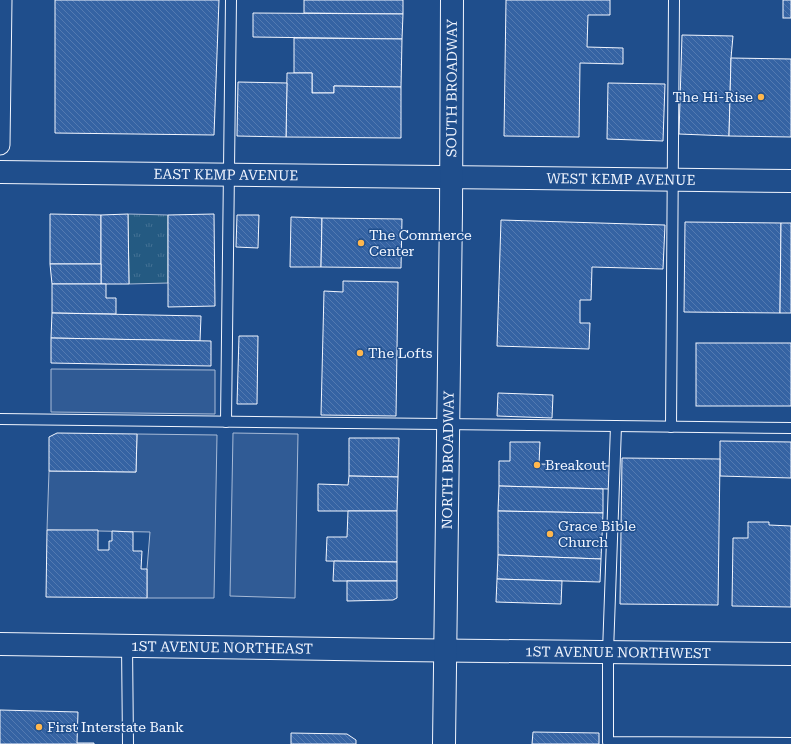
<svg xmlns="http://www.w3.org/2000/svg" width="791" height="744" font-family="'Roboto Serif',serif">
	<defs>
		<pattern id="grass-tufts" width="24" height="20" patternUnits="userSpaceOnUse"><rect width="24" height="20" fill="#245a82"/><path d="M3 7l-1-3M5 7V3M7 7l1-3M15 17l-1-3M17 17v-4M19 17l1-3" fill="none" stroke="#447295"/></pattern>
		<pattern id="building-back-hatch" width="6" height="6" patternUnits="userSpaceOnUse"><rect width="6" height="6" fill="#3563a3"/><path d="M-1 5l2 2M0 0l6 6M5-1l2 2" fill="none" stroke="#537ab1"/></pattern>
	</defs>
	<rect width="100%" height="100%" fill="#1f4e8c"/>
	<path fill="url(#grass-tufts)" stroke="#a8bbd7" d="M128,214L168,215V283L129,284Z"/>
	<g fill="#305b95" stroke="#a8bbd7">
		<path d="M51,369L215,370V414L51,412Z"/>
		<path d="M233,433L298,434L295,598L230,596Z"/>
		<path d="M137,434L217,435L214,598H147V569L150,532L47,530L49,471L136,472Z"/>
	</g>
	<g fill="url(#building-back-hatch)" stroke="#f2f6ff">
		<path d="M55,0H219L214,135L55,133Z"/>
		<path d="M304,0H403V14L304,13Z"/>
		<path d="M506,0H610V15H588L587,47L623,48V64L580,63L579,137L504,136Z"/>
		<rect x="783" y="0" width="8" height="18"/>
		<path d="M253,13L403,14L402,39L253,37Z"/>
		<path d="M682,35L733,36L731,58L729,136L679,134Z"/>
		<path d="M294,38L402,39L401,87L334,86V93H312V73H294Z"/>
		<path d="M731,58L791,59V137L729,136Z"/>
		<path d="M287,73H312V93H334V86L401,87V138L286,137Z"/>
		<path d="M238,82L287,83L286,137L237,136Z"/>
		<path d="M608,83L665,84L663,141L607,139Z"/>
		<path d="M50,214L101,215V264H50Z"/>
		<path d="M128,214L129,284H101V215Z"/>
		<path d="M214,214L215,306L168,307V215Z"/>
		<path d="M237,215H259L258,248L236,247Z"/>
		<path d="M291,217L322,218L321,267H290Z"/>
		<path d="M322,218L402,219L401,268L321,267Z"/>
		<path d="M501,220L665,225L663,269L592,267L591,300H580V323H590L589,349L497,346Z"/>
		<path d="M685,222L781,223L780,313L684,312Z"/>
		<path d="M781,223H791V313H780Z"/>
		<path d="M50,264H101V284H52Z"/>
		<path d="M343,281L398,282L396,416L321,415L324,291L343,292Z"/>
		<path d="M52,284H106V298H116V314L52,313Z"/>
		<path d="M52,313L201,316L200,341L51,338Z"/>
		<path d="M239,336H258L257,404H237Z"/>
		<path d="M51,338L211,341V366L51,363Z"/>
		<rect x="696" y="343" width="95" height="63"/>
		<path d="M498,393L553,395L552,418L497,416Z"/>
		<path d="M57,433L137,434L136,472L49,471V437Z"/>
		<path d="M349,438H399L398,477L349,476Z"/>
		<path d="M720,441L791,442V478L720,476Z"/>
		<path d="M510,442H540L539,464L610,466L609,489L499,486V461H510Z"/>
		<path d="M622,458L720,459L718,605L620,604Z"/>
		<path d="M349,476L398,477L397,511H318V484L348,485Z"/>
		<path d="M499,486L603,489V513L498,511Z"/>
		<path d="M348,511H397V562L326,561L327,537H347Z"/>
		<path d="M498,511L603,513L601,559L498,555Z"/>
		<path d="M748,522H769V525L791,526V607L732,606L733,538H748Z"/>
		<path d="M47,530H98V550H109V541H112V531L133,532V551H142L141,569H147V598L46,597Z"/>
		<path d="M498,555L601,559L600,582L497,579Z"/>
		<path d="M334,561L397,562V581H333Z"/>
		<path d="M497,579L562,581L561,604L496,602Z"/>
		<path d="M347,581H397V598L393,600L347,601Z"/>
		<path d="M0,710L78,712L77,743H94V744H0Z"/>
		<path d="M533,732L599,733V744H532Z"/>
		<path d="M291,733L347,734L356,740V744H291Z"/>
	</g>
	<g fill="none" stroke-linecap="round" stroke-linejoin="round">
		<defs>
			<g id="lane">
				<path d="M0,419L791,428"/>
				<path d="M226,422L231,0"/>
				<path d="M616,426L608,652V742L791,743"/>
				<path d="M671,427L674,0"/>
				<path d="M127,645L128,744"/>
			</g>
			<path id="street" d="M0,145L2,0"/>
			<g id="secondary">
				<path id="s1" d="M0,172L791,181"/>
				<path id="s2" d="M0,644L399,650L791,654"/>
				<path id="s3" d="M444,744L451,211L452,0"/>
			</g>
		</defs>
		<use href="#lane" stroke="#f2f6ff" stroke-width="12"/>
		<use href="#street" stroke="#f2f6ff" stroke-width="21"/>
		<use href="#secondary" stroke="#f2f6ff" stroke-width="24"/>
		<use href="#lane" stroke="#1f4e8c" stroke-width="10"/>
		<use href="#street" stroke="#1f4e8c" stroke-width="19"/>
		<use href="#secondary" stroke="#1f4e8c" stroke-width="22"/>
	</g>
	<g fill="#ffb74d" stroke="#1f4e8c" stroke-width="1.5">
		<circle cx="761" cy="97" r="4"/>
		<circle cx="361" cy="243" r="4"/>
		<circle cx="360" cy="353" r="4"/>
		<circle cx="537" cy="465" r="4"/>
		<circle cx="550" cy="534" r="4"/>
		<circle cx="39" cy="727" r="4"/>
	</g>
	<g text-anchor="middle" stroke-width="3" stroke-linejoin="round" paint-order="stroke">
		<g font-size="14" fill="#f2f6ff" stroke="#1f4e8c">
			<text dy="5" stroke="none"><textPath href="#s3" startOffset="656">SOUTH BROADWAY</textPath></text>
			<text dy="5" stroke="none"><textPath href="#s1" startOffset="226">EAST KEMP AVENUE</textPath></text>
			<text dy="5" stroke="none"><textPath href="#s1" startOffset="621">WEST KEMP AVENUE</textPath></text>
			<text dy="5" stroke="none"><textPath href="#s3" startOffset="284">NORTH BROADWAY</textPath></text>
			<text dy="5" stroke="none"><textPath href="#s2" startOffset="222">1ST AVENUE NORTHEAST</textPath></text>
			<text dy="5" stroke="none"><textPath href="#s2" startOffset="618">1ST AVENUE NORTHWEST</textPath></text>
		</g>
		<g font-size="14" fill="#f2f6ff" stroke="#1f4e8c" text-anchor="start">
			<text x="753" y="102" text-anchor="end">The Hi-Rise</text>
			<text x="369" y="240">The Commerce<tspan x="369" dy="16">Center</tspan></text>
			<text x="368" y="358">The Lofts</text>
			<text x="545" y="470">Breakout</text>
			<text x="558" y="531">Grace Bible<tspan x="558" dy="16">Church</tspan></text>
			<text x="47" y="732">First Interstate Bank</text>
		</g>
	</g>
</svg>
